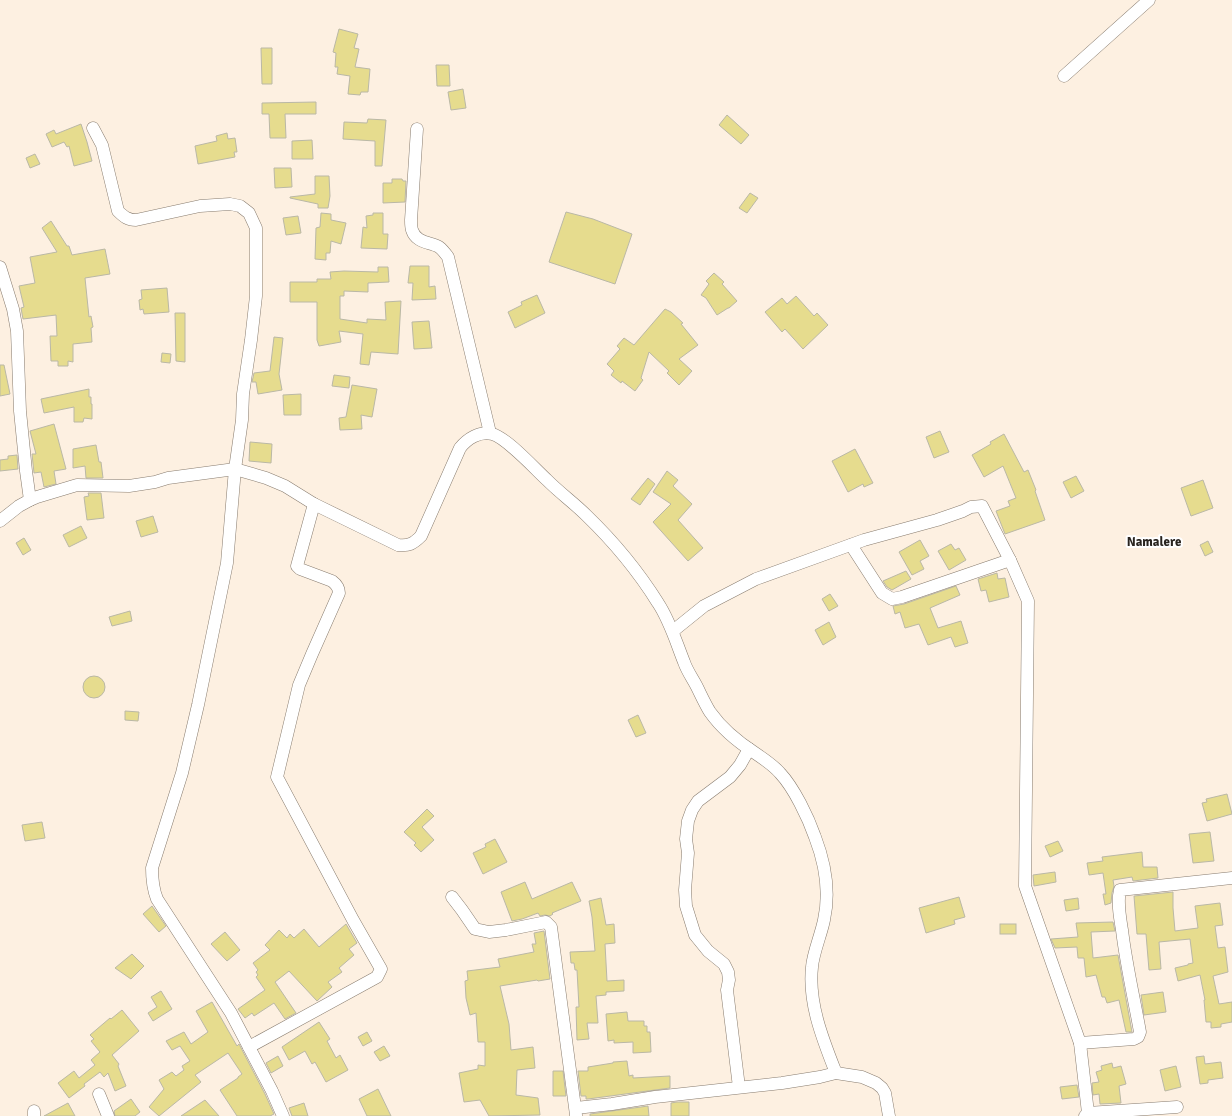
<svg xmlns="http://www.w3.org/2000/svg" width="1232" height="1116" font-family="Signika,sans-serif">
	<rect width="100%" height="100%" fill="#fdf0e1"/>
	<g fill="#e6dc8e" stroke="#bab8a6">
		<path d="M339,29L358,34L354,48L359,49L355,67L370,69L368,92H361L360,95L348,94L350,76L337,74L338,67H335L336,53L333,52Z"/>
		<path d="M261,48H272V84H262Z"/>
		<path d="M436,65H449L450,86H437Z"/>
		<path d="M463,89L466,108L451,110L448,92Z"/>
		<path d="M316,102V114H285L286,138H270L269,114H262V103Z"/>
		<path d="M727,115L749,135L741,144L719,125Z"/>
		<path d="M368,119L386,120L382,166H375V141L343,139L344,122L367,123Z"/>
		<path d="M81,124L87,142L92,161L74,166L69,146L67,147L64,142L52,147L46,134L54,130L56,134Z"/>
		<path d="M227,133L228,139L235,138L237,152H234L235,157L198,164L195,146L217,141L216,136Z"/>
		<path d="M312,140L313,159H292V141Z"/>
		<path d="M35,154L40,164L30,168L26,158Z"/>
		<path d="M274,168H291L292,187L275,188Z"/>
		<path d="M315,176H329L330,196L328,208H318V204L290,198V197L315,194Z"/>
		<path d="M392,179H402L403,181H406L405,202L383,203V183H392Z"/>
		<path d="M750,193L758,198L747,213L739,208Z"/>
		<path d="M566,212L593,219L632,234L615,284L549,262Z"/>
		<path d="M321,213L331,214V220L346,223L341,244L331,241L330,253H326V260L315,259L316,228L320,227Z"/>
		<path d="M373,213H383V234H388L387,249L361,248L363,227L367,228L366,216L373,215Z"/>
		<path d="M298,216L301,233L286,235L283,218Z"/>
		<path d="M51,221L67,246H69L72,255L105,249L110,274L85,278L89,317L91,316L93,327L91,328L92,342L73,344V362L68,361V366H58V361H51L50,336H57L56,315L23,319L21,308L24,307L19,286L35,283L30,257L57,252L42,228Z"/>
		<path d="M410,266H429V287L435,286L436,299L412,300L413,283H408Z"/>
		<path d="M378,267H388L389,282L368,283V292L344,291V296H340V319L367,323V319L386,320L385,302L401,301L398,354L371,352L369,365L360,364L363,334L339,331L341,342L319,346L317,340V302H290V282H317V279H331L330,272L344,271L378,272Z"/>
		<path d="M714,273L724,282L722,284L737,301L729,308H728L717,315L706,298L701,295L709,284L706,281Z"/>
		<path d="M167,288L169,312L144,314L143,309L140,310L139,300L142,299L141,290Z"/>
		<path d="M537,295L545,313L515,328L508,312L522,305L521,302Z"/>
		<path d="M796,296L814,316L817,313L828,325L803,349L785,329L782,332L765,312L782,298L787,304Z"/>
		<path d="M665,309L671,312L683,323L681,324L698,345L679,359L692,371L679,385L667,373L669,371L649,352L641,378L643,380L635,391L622,381L621,383L611,375L614,371L607,364L620,349L617,346L624,338L634,345Z"/>
		<path d="M175,313H185V362L176,361Z"/>
		<path d="M429,321L432,348L414,349L412,322Z"/>
		<path d="M274,337L283,338L279,374L282,390L258,394L256,382H252L254,373L270,371Z"/>
		<path d="M162,353L171,354L170,363L161,362Z"/>
		<path d="M0,365H4L10,394L0,396Z"/>
		<path d="M334,375L350,377L349,388L332,386Z"/>
		<path d="M352,385L377,389L372,417L361,415L362,429L340,430L339,418L346,417Z"/>
		<path d="M89,389V397H91V404H92V419L84,418L83,422H74V407L44,413L41,399Z"/>
		<path d="M301,394V415H284L283,395Z"/>
		<path d="M54,424L66,469L54,471L56,484L44,487L41,472L34,473L32,454H36L30,431Z"/>
		<path d="M940,431L949,452L934,458L926,437Z"/>
		<path d="M1004,434L1024,472L1028,470L1036,490L1035,491L1045,520L1005,534L996,511L1010,506L1008,501L1016,498L1003,466L984,477L972,455L991,444L990,442Z"/>
		<path d="M250,442L272,444L271,463L249,461Z"/>
		<path d="M96,445L99,462H101L103,478H86L85,466L73,468V449Z"/>
		<path d="M855,449L873,483L864,487L863,484L848,492L832,461Z"/>
		<path d="M17,455L18,469L0,471V460L8,459V456Z"/>
		<path d="M667,471L678,480L673,486L692,504L678,520L703,548L688,561L653,522L671,504L653,492Z"/>
		<path d="M1076,476L1084,491L1071,498L1063,482Z"/>
		<path d="M648,478L655,484L640,505L631,499Z"/>
		<path d="M1203,480L1213,508L1191,516L1181,488Z"/>
		<path d="M88,493H101L104,518L87,520L84,497L89,496Z"/>
		<path d="M153,516L158,532L141,537L136,521Z"/>
		<path d="M81,526L87,538L69,547L63,535Z"/>
		<path d="M24,538L31,550L23,555L16,543Z"/>
		<path d="M920,540L929,556L920,561L924,569L912,575L899,552Z"/>
		<path d="M1208,541L1213,552L1205,556L1200,545Z"/>
		<path d="M951,544L955,550L959,548L966,560L949,570L938,551Z"/>
		<path d="M906,571L911,579L892,590L887,587L883,581Z"/>
		<path d="M997,573L998,579L1005,578L1009,597L989,602L986,590L981,591L978,579Z"/>
		<path d="M956,586L960,595L930,608L938,628L961,621L968,643L955,647L951,637L928,645L919,624L905,628L900,612L895,614L893,606L904,604Z"/>
		<path d="M830,594L838,606L829,611L822,599Z"/>
		<path d="M130,611L132,621L112,626L109,617Z"/>
		<path d="M829,622L836,637L823,645L815,630Z"/>
		<circle cx="94" cy="687" r="11"/>
		<path d="M125,711L139,712L138,721L125,720Z"/>
		<path d="M638,715L646,733L636,737L628,720Z"/>
		<path d="M1227,794L1232,814L1207,821L1202,803L1207,802L1206,799Z"/>
		<path d="M427,809L434,816L422,827L434,840L421,852L414,845L416,843L404,832Z"/>
		<path d="M42,822L45,838L25,841L22,825Z"/>
		<path d="M1210,832L1214,861L1193,863L1189,834Z"/>
		<path d="M495,839L507,862L483,874L473,853L486,847L485,844Z"/>
		<path d="M1058,841L1063,851L1050,857L1045,846Z"/>
		<path d="M1142,852L1143,867H1157L1158,878L1133,881L1132,877L1113,880L1114,886L1112,893L1111,903L1105,905L1103,894H1106L1103,873L1089,875L1087,863L1103,861L1102,857Z"/>
		<path d="M1055,872L1056,882L1034,886L1033,875Z"/>
		<path d="M525,882L532,899L572,882L581,901L552,913L553,914L550,916L545,915L540,916L538,913L522,919L512,921L501,892Z"/>
		<path d="M1173,892V908L1175,931L1198,928L1195,906L1220,903L1223,925L1215,926L1218,948L1225,947L1228,972L1213,976L1219,1004L1232,1002V1022L1221,1024V1027L1211,1028V1022H1206L1204,1000H1205L1200,975L1178,981L1175,968L1188,965V964L1193,963L1190,939L1159,942L1161,969L1149,970L1146,934H1137L1134,896Z"/>
		<path d="M959,897L965,917L954,920L955,924L926,933L919,908Z"/>
		<path d="M601,898L606,925L614,924L615,943L605,944L607,981L624,980V991L606,992V995L596,996L598,1023H587L589,1039L577,1040L576,1007H579L577,970H575L574,963H571L570,952L595,951L592,917L589,901Z"/>
		<path d="M1078,898L1079,909L1066,911L1064,900Z"/>
		<path d="M152,906L166,926L159,932L143,914Z"/>
		<path d="M1113,922L1115,931L1091,932L1093,958L1118,955L1132,1032H1126L1119,1000L1107,1003L1105,997H1102L1096,975L1086,977L1084,958H1078L1077,947L1055,948L1051,939L1078,937L1076,923Z"/>
		<path d="M346,924L357,943L349,949L354,955L339,968L342,972L328,982L332,987L317,1001L289,971L275,982L296,1013L285,1019L274,1003L254,1016L252,1013L245,1018L238,1009L265,990L256,977L258,975L256,972L258,970L253,963L270,950L265,945L279,930L287,938L290,934L294,938L304,929L319,947Z"/>
		<rect x="1000" y="924" width="16" height="10"/>
		<path d="M544,931L550,979L538,981L537,980L500,986L509,1024L511,1050L533,1047L535,1068L517,1070L516,1095L538,1098L540,1115L489,1116L480,1100L464,1102L459,1073L478,1069V1065L485,1066V1042H478L476,1013L470,1015L466,998L465,981L468,980L467,971L500,967L498,959L534,952L532,944H536L534,933Z"/>
		<path d="M225,932L240,950L227,961L211,944Z"/>
		<path d="M132,954L144,966L131,979L115,968Z"/>
		<path d="M161,991L172,1009L153,1021L148,1013L157,1007L151,997Z"/>
		<path d="M1163,992L1166,1012L1144,1015L1141,995Z"/>
		<path d="M212,1002L237,1046L239,1044L265,1094L274,1114L270,1116H237L220,1090L238,1078V1077L242,1074L228,1053L195,1075L201,1082L159,1116L149,1107L164,1089L159,1080L172,1072L176,1076L184,1070L182,1066L190,1061L180,1046L172,1050L166,1041L184,1032L191,1044L208,1032L196,1011Z"/>
		<path d="M122,1010L139,1031L112,1055L119,1064L118,1066L126,1086L115,1091L108,1073L104,1077L100,1072L84,1084L85,1086L69,1098L58,1083L74,1071L79,1078L95,1065L91,1060L100,1052L91,1041L94,1039L90,1035L110,1018L111,1019Z"/>
		<path d="M627,1012L628,1021H644V1026H647V1032H650L651,1052L633,1053V1042L614,1043V1040L608,1041L606,1014Z"/>
		<path d="M319,1022L330,1039L327,1041L336,1058L340,1055L348,1070L326,1082L315,1062L312,1064L305,1051L289,1060L282,1047Z"/>
		<path d="M367,1032L372,1041L363,1046L358,1037Z"/>
		<path d="M384,1046L390,1056L380,1061L374,1052Z"/>
		<path d="M278,1056L283,1066L271,1073L266,1063Z"/>
		<path d="M1204,1056L1205,1064L1221,1062L1223,1078L1208,1080V1083L1200,1084L1196,1057Z"/>
		<path d="M627,1061L629,1076L633,1075V1078L670,1076V1088L588,1099H586V1096H581L578,1071H588V1067L613,1063V1062Z"/>
		<path d="M1112,1063L1113,1068L1121,1066L1126,1084L1119,1086L1121,1103L1100,1104L1099,1094L1093,1095L1092,1083L1099,1082L1096,1072L1102,1070L1101,1066Z"/>
		<path d="M1176,1066L1181,1087L1165,1091L1160,1070Z"/>
		<path d="M553,1071H563L566,1096H553Z"/>
		<path d="M1077,1085L1079,1097L1062,1099L1060,1087Z"/>
		<path d="M378,1089L391,1116H367L359,1099Z"/>
		<path d="M131,1099L140,1112L135,1116H115L114,1111Z"/>
		<path d="M205,1100L219,1116H181Z"/>
		<path d="M677,1102H689V1116H671V1103Z"/>
		<path d="M68,1103L75,1116H44Z"/>
		<path d="M304,1103L308,1116H292L289,1108Z"/>
		<path d="M648,1106L649,1116H590V1114Z"/>
	</g>
	<g fill="none" stroke-linecap="round" stroke-linejoin="round">
		<defs>
			<g id="minor">
				<path d="M1064,76L1149,0"/>
				<path d="M93,128L102,145L118,211C124,217 128,220 136,220L200,206L230,204L240,206L249,213L256,228V296L251,340L243,394L242,420L235,469L227,563L198,705L182,773L152,868C152,879 153,889 157,899L231,1013L272,1091L283,1116"/>
				<path d="M417,129L411,220C411,223 411,227 412,230C416,243 430,242 439,247C443,250 445,253 448,257L490,433"/>
				<path d="M0,267L13,309L17,331L20,411L26,471L30,500"/>
				<path d="M0,521L19,506L30,500L37,497L77,485L129,486L155,482L168,478L235,469L266,478L285,486L314,504L398,545C409,546 413,544 421,536L460,448C467,439 479,431 492,434C506,437 535,469 547,480C560,493 574,503 586,515C613,541 638,571 658,603C670,621 676,642 684,662C687,671 693,679 697,687C701,695 705,704 710,712C722,729 738,742 755,753C764,759 773,765 780,773C794,788 808,817 815,837C825,863 830,893 824,920C821,935 813,953 812,967C808,1003 823,1040 836,1073"/>
				<path d="M851,545L882,593L892,599L902,597L1010,560"/>
				<path d="M673,631L704,606L756,579L864,540L937,520L963,511L971,507L982,506L1010,560L1028,601L1025,886L1080,1043L1088,1113"/>
				<path d="M452,897L462,910L475,929L489,932L506,930L546,922L551,927L576,1115"/>
				<path d="M1080,1043L1134,1039L1138,1037L1140,1032C1134,998 1126,964 1122,930C1120,918 1117,902 1120,890L1232,878"/>
				<path d="M249,1047L377,977L381,969L353,920L277,777L299,685L312,654L339,593C339,587 336,584 332,581L300,569L297,566L314,504"/>
				<path d="M739,1087L727,990L729,980L728,972L724,964L708,951L695,935L686,906L685,890L688,853L686,839L688,821L692,810L698,801L730,777L740,765L749,749"/>
				<path d="M99,1094L108,1116"/>
				<path d="M576,1108L612,1104L655,1097L782,1083L820,1077L836,1073L862,1077L876,1083L882,1088L885,1093L889,1116"/>
				<path d="M34,1116V1111"/>
				<path d="M1085,1116L1088,1113L1177,1107"/>
			</g>
		</defs>
		<use href="#minor" stroke="#887c6f" stroke-width="13"/>
		<use href="#minor" stroke="#fff" stroke-width="12"/>
	</g>
	<g text-anchor="middle" stroke-width="4" stroke-linejoin="round" paint-order="stroke">
		<g font-size="13" font-weight="bold" fill="#29241f" stroke="#fff">
			<text x="1154" y="546">Namalere</text>
		</g>
	</g>
</svg>
